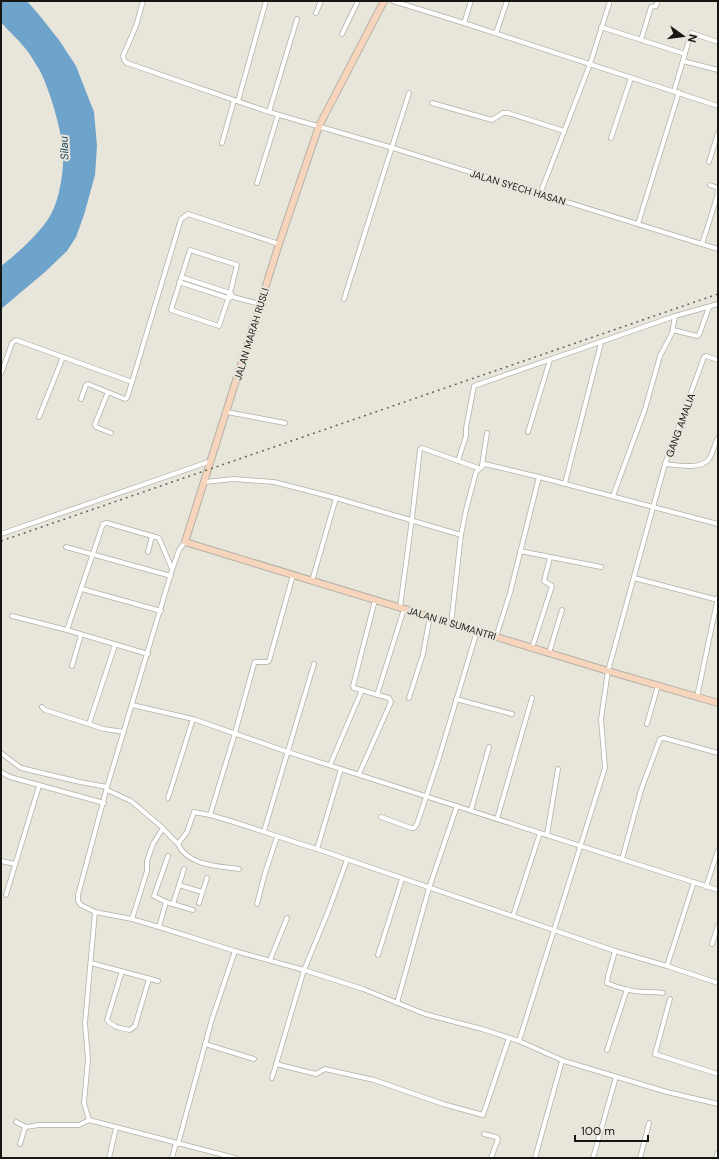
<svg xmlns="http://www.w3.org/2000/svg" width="719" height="1159" font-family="'DM Sans',sans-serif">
	<rect width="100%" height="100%" fill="#e8e5db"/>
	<path fill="#6ea4cb" d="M1,1H27L40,16L59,40L76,66L94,112L97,146L95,175L84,215L76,237L67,251L45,272L1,309V266C16,255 41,232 50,216C59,202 64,171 63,154C63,134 49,87 39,69C34,62 30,53 24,47C17,38 8,31 1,22Z"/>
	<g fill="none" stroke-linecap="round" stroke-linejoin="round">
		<defs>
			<g id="minor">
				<path d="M143,1L136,26L123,56L124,60L127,63L269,112L393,148L718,249"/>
				<path d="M393,1L464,23L718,106"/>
				<path d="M316,13L321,1"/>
				<path d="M464,23L471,1"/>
				<path d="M601,27L685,54"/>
				<path d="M496,33L507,1"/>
				<path d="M342,34L358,1"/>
				<path d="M641,40L651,7L656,6L658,1"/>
				<path d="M683,61L718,70"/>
				<path d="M674,91L691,33L718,42"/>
				<path d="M238,101L266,1"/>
				<path d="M432,103L492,120L503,113H508L564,131"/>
				<path d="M269,112L297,19"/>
				<path d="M611,138L631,78"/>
				<path d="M222,143L234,100"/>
				<path d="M709,162L718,133"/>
				<path d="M257,183L278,115"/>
				<path d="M540,194L590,64L610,1"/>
				<path d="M638,224L679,92"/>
				<path d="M702,244L717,197L718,188L710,185"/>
				<path d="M190,250L237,265L230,293L219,326L171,310Z"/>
				<path d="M181,277L230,293L232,295"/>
				<path d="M179,282L228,298L233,297L260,304"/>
				<path d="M344,299L409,93"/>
				<path d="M673,330L697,336L699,335L709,307"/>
				<path d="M1,374L12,343L16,340L132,382L181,219L188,214L279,244"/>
				<path d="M108,392L95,424L96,427L111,433"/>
				<path d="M81,399L86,385L88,384L125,399L127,398L132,382"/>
				<path d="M227,412L285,423"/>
				<path d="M39,417L63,357"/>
				<path d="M528,432L550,360"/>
				<path d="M458,461L466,436V428L474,386L675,316L718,304"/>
				<path d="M665,464C676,465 701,470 709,459C713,453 714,445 718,438"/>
				<path d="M482,465L487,433"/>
				<path d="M205,482L234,479L274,482L336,498L461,535"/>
				<path d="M565,483L601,343"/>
				<path d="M613,496L645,409L660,356L672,333L675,316"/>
				<path d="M1,534L211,461"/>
				<path d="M185,542L179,550L172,570L107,787L78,895V901L81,905L95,912L132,919L159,927L235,951L304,970L363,989L425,1014L482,1029L519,1041L564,1061L667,1092L718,1104"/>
				<path d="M66,547L171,576"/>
				<path d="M520,551L601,567"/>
				<path d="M148,552L152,536"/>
				<path d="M293,575L269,661L267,662H255L254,664L235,733L210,815C246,825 281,838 317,849L615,951L667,966L718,983"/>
				<path d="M634,578L718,600"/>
				<path d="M312,581L336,498"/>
				<path d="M82,589L161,611"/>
				<path d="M400,607L412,519L420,449L422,448L478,468"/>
				<path d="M12,616L67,630L148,654"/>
				<path d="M451,624L461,535L466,510L476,472L485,464L539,477L718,524"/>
				<path d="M67,630L103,524L107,523L159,538L172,569"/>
				<path d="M496,637L510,593L539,477"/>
				<path d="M532,648L552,586L544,581L550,558"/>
				<path d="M549,653L562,610"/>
				<path d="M72,666L81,635"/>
				<path d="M377,695L404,609"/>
				<path d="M697,697L718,597"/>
				<path d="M409,698L423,654L430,616"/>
				<path d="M456,699L512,714"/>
				<path d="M132,705L193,719L288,752L718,890"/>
				<path d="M42,707L45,710L104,729L124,732"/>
				<path d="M89,724L115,645"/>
				<path d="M647,724L658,685"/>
				<path d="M1,753L21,768L80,782L107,787"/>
				<path d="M330,765L362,690"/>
				<path d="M1,772L10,777L104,803"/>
				<path d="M359,774L391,702L389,698L354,688L353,686L375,600"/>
				<path d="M107,790L131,801L163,828L153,844L147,861V871L132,919"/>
				<path d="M168,798L193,719"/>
				<path d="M471,810L489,747"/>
				<path d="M210,815L194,812L187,832L178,844C188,866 219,866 239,869"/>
				<path d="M381,817L411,828H414L417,824L438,761L477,631"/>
				<path d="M497,819L532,698"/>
				<path d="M163,829L178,844"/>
				<path d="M264,831L314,664"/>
				<path d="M547,835L558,769"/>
				<path d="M317,849L341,769"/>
				<path d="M168,856L154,896L166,902L193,910"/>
				<path d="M622,859L641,790L660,739L664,738L718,753"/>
				<path d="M1,861L15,864"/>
				<path d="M179,885L202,892"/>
				<path d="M706,887L718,850"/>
				<path d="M6,895L39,786"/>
				<path d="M199,903L207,878"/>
				<path d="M173,904L184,869"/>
				<path d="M257,904L265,873L277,837"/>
				<path d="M95,912L85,1023L88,1059L84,1103L89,1120L235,1158"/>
				<path d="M513,916L540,833"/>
				<path d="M159,927L166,902"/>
				<path d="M712,944L718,926"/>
				<path d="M615,951L608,976L607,983C618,988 634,992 646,992C652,992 657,992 663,993"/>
				<path d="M378,955L402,879"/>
				<path d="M270,960L287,918"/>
				<path d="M91,963L158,981"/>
				<path d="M667,966L694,882"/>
				<path d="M122,971L107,1020C112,1027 122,1029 130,1030L135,1026L149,979"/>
				<path d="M670,999L655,1054L718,1074"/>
				<path d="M397,1003L429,888L457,806"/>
				<path d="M519,1041L605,768L601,719L608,671L665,464L704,357L706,356L718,360"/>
				<path d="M205,1044L254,1059"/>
				<path d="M607,1050L627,989"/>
				<path d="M276,1064L316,1074L325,1069L374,1080L443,1104L483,1115L509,1038"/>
				<path d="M272,1078L304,970L328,912L347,860"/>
				<path d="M16,1122L26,1127L39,1125H79L89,1120"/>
				<path d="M484,1134L496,1137L498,1139L491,1158"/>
				<path d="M20,1144L25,1127"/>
				<path d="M178,1144L212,1019L235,951"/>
				<path d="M109,1158L116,1128"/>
				<path d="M172,1158L176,1143"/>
				<path d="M535,1158L562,1061"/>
				<path d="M593,1158L616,1077"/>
				<path d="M640,1158L649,1123"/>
			</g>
			<path id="tertiary" d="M717,1158L718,1154"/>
			<path id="secondary" d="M384,1L319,126L279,244L185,542L608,671L718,703"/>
		</defs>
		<use href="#minor" stroke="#b3b1a7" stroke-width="5.5"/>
		<use href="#tertiary" stroke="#b3b1a7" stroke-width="7"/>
		<use href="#secondary" stroke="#b3b1a7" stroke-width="8"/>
		<use href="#minor" stroke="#fff" stroke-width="4"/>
		<use href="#tertiary" stroke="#fff" stroke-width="5.5"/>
		<use href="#secondary" stroke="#f6d5bc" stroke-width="6"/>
		<path stroke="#62615b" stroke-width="1.5" stroke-dasharray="2 4" stroke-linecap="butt" d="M1,541L718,294"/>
	</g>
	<g text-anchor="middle" stroke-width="4" stroke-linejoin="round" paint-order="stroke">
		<g font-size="10" fill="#171612" stroke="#e8e5db">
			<text transform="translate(518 187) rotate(17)" y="4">JALAN SYECH HASAN</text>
			<text transform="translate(251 334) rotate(-73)" y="4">JALAN MARAH RUSLI</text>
			<text transform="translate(680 425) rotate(-70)" y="4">GANG AMALIA</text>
			<text transform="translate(452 623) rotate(17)" y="4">JALAN IR SUMANTRI</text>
		</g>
		<g font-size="11" font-style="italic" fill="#18425e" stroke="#e8e5db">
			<text transform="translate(64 148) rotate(-93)" y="4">Silau</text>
		</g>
	</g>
	<rect width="719" height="1159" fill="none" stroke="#171612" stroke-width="4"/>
	<g transform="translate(683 36) rotate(104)" stroke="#e8e5db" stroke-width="3" paint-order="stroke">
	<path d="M0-3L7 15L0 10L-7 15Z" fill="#171612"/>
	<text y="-6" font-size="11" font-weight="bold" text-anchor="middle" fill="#171612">N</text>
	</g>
	<path d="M575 1135v6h73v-6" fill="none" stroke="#171612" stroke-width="2"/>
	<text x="581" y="1135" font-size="12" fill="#171612" stroke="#e8e5db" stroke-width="3" paint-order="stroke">100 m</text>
</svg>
